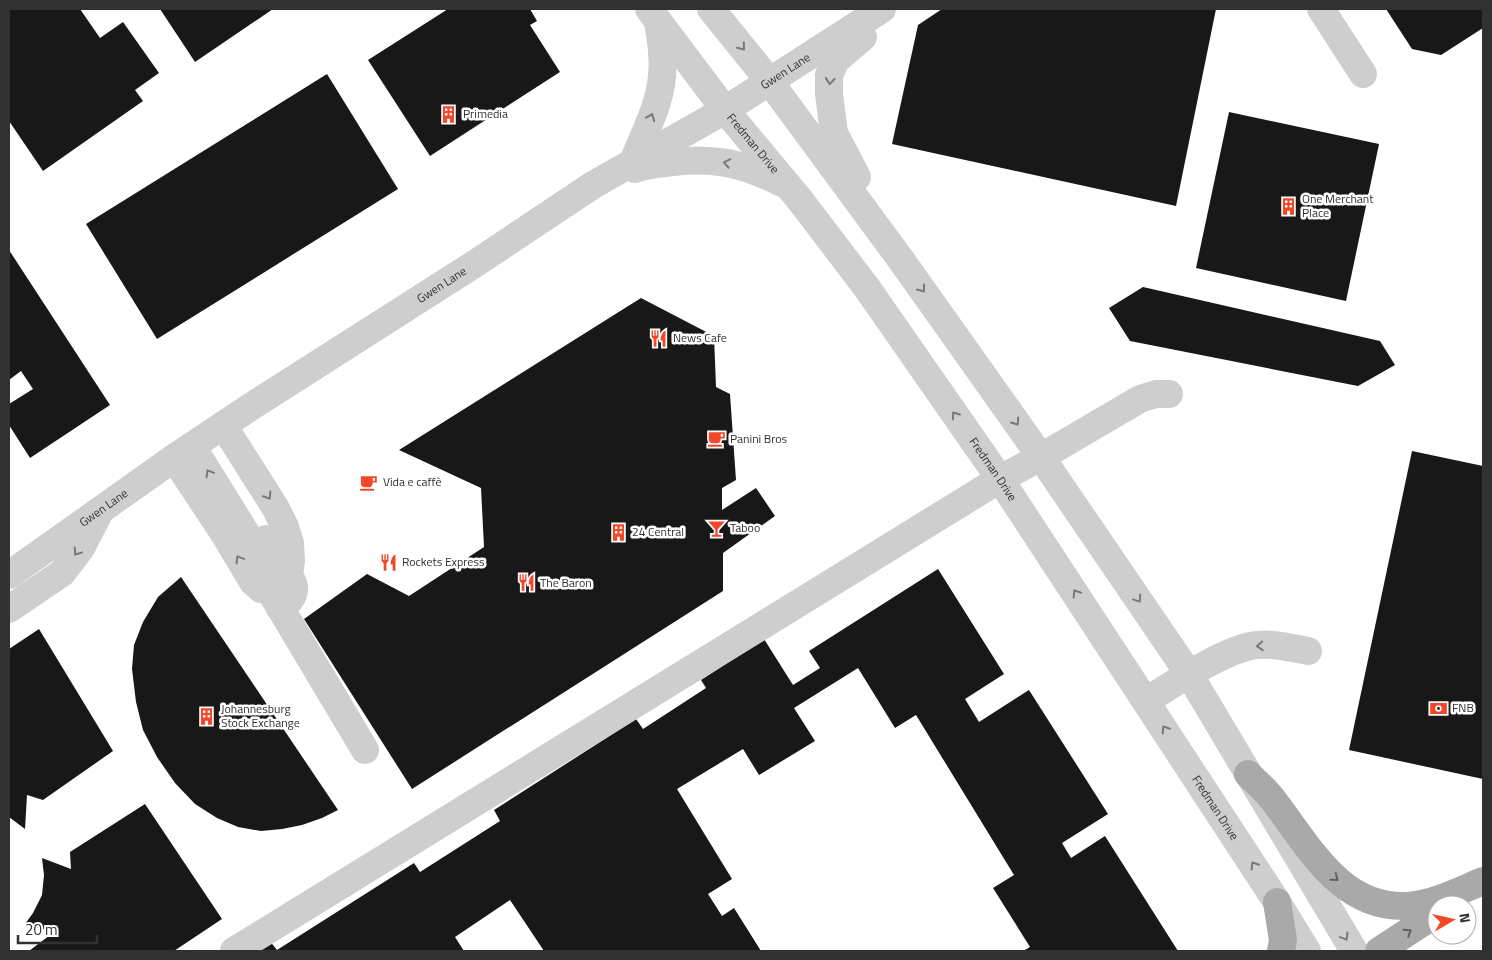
<svg xmlns="http://www.w3.org/2000/svg" width="1492" height="960" font-family="'Titillium Web',sans-serif">
	<rect width="100%" height="100%" fill="#fff"/>
	<g fill="#181818">
		<path d="M9,9H80L100,38L123,22L159,73L135,90L143,101L43,171L9,121Z"/>
		<path d="M160,9H273L195,62Z"/>
		<path d="M448,9H530L537,21L530,25L560,72L430,156L368,60Z"/>
		<path d="M942,9H1216L1176,206L892,144L918,25Z"/>
		<path d="M1386,9H1483V28L1441,55L1412,49Z"/>
		<path d="M327,74L398,189L157,339L86,224Z"/>
		<path d="M1229,112L1379,144L1346,301L1196,268Z"/>
		<path d="M9,250L110,405L30,458L9,425V404L33,389L21,371L9,380Z"/>
		<path d="M1143,287L1380,341L1395,365L1358,386L1130,341L1109,308Z"/>
		<path d="M641,298L714,336L716,387L730,394L736,480L722,488V510L756,488L775,516L723,553V591L412,789L304,619L367,574L409,596L484,547L481,488L399,450Z"/>
		<path d="M1412,451L1483,466V779L1349,750Z"/>
		<path d="M938,569L1004,674L965,699L979,722L1029,690L1108,814L1062,843L1071,858L1105,836L1178,951H1023L1030,947L993,888L1014,875L916,715L895,728L858,668L794,708L815,741L759,775L743,749L677,789L732,879L708,894L722,916L734,908L761,951H544L510,900L455,937L464,951H253L269,940L277,950L414,863L420,872L500,821L494,810L636,719L643,729L706,688L701,680L764,639L793,685L820,668L809,651Z"/>
		<path d="M181,577L338,810L322,818L302,825L282,829L261,831L238,827L217,818L195,804L175,783L157,757L143,730L136,702L132,669L134,645L143,622L158,597Z"/>
		<path d="M39,629L113,751L43,800L27,795L25,829L9,817V649Z"/>
		<path d="M145,804L222,919L174,951H29L54,932L25,924L33,913L42,895L44,875L42,858L71,869L70,852Z"/>
	</g>
	<g fill="none" stroke-linecap="round" stroke-linejoin="round">
		<g stroke="#cecece" stroke-width="28">
			<path id="s1" d="M649,9L725,110L800,200L867,288L1000,479L1277,902L1307,951"/>
			<path d="M711,9L770,82L899,257L1041,457L1189,674L1354,951"/>
			<path d="M1321,9L1363,74"/>
			<path d="M633,162C644,134 659,107 662,77C664,58 661,40 658,22"/>
			<path d="M635,169C645,165 656,164 666,163C710,156 743,163 782,183"/>
			<path d="M857,177L834,133L829,94V75L836,60L863,37"/>
			<path d="M223,425L275,507L285,527L290,543L291,561L289,574"/>
			<path d="M192,446L257,551L269,577L272,594L365,750"/>
			<path d="M174,458L225,535L253,582L261,589"/>
			<path d="M266,539C270,547 275,556 280,563C294,581 303,593 280,608"/>
			<path id="s2" d="M9,575L174,458L252,406L473,265L593,185L725,110L882,9"/>
			<path d="M9,609L62,573L81,548L98,515"/>
			<path d="M1146,701C1173,684 1226,648 1257,645C1274,643 1291,648 1308,651"/>
			<path d="M234,951L1000,479L1041,457L1140,399L1156,394H1169"/>
		</g>
		<g stroke="#a9a9a9" stroke-width="28">
			<path d="M1248,774C1255,781 1263,788 1270,796C1307,842 1338,909 1407,906C1434,904 1459,891 1483,881"/>
			<path d="M1277,902L1283,940L1281,951"/>
			<path d="M1379,951L1437,913"/>
		</g>
	</g>
	<defs><path id="oneway-chevron" d="M-2-3.5L2.5 0L-2 3.5" fill="none" stroke-width="1.6" stroke-linecap="round" stroke-linejoin="round" transform="scale(1.25)"/></defs>
	<g stroke="#787878">
		<use href="#oneway-chevron" transform="translate(742 47) rotate(51)"/>
		<use href="#oneway-chevron" transform="translate(830 81) rotate(95)"/>
		<use href="#oneway-chevron" transform="translate(651 117) rotate(-68)"/>
		<use href="#oneway-chevron" transform="translate(727 163) rotate(-169)"/>
		<use href="#oneway-chevron" transform="translate(922 289) rotate(54)"/>
		<use href="#oneway-chevron" transform="translate(955 415) rotate(-125)"/>
		<use href="#oneway-chevron" transform="translate(1016 422) rotate(55)"/>
		<use href="#oneway-chevron" transform="translate(209 473) rotate(-121)"/>
		<use href="#oneway-chevron" transform="translate(268 496) rotate(58)"/>
		<use href="#oneway-chevron" transform="translate(77 552) rotate(124)"/>
		<use href="#oneway-chevron" transform="translate(239 559) rotate(-121)"/>
		<use href="#oneway-chevron" transform="translate(1076 593) rotate(-123)"/>
		<use href="#oneway-chevron" transform="translate(1138 599) rotate(56)"/>
		<use href="#oneway-chevron" transform="translate(1260 646) rotate(176)"/>
		<use href="#oneway-chevron" transform="translate(1165 729) rotate(-123)"/>
		<use href="#oneway-chevron" transform="translate(1254 865) rotate(-123)"/>
		<use href="#oneway-chevron" transform="translate(1345 937) rotate(59)"/>
	</g>
	<g stroke="#616161">
		<use href="#oneway-chevron" transform="translate(1335 878) rotate(39)"/>
		<use href="#oneway-chevron" transform="translate(1408 932) rotate(-33)"/>
	</g>
	<defs>
		<symbol id="building-bare" viewBox="-9 -9 18 18"><path d="M-4-6H4V6H1V3H-1V6H-4ZM-2.5-4.3h1.7v1.8h-1.7ZM.8-4.3h1.7v1.8H.8ZM-2.5-1h1.7V.8h-1.7ZM.8-1h1.7V.8H.8Z" fill="#f1482a" stroke="#fff" stroke-width="2.5" paint-order="stroke"/></symbol>
		<symbol id="restaurant-bare" viewBox="-9 -9 18 18"><path d="M-5-6h1v4h1v-4h1v4h1v-4h1v5L-1.5 .5V6h-2V.5L-5-1ZM5-6V6H3V1.5H1.5Q1.5-4 5-6Z" fill="#f1482a" stroke="#fff" stroke-width="2.5" paint-order="stroke"/></symbol>
		<symbol id="cafe-bare" viewBox="-9 -9 18 18"><path d="M-5.5-4.5H6V0H3Q3 3.5 0 3.5H-2.5Q-5.5 3.5-5.5 0ZM3-3.2v2h1.7v-2ZM-6 4.5H4V6H-6Z" fill="#f1482a" stroke="#fff" stroke-width="2.5" paint-order="stroke"/></symbol>
		<symbol id="bar-bare" viewBox="-9 -9 18 18"><path d="M-6-5H6L.8 .8V4.5H3.5V6h-7V4.5H-.8V.8Z" fill="#f1482a" stroke="#fff" stroke-width="2.5" paint-order="stroke"/></symbol>
		<symbol id="bank-bare" viewBox="-9 -9 18 18"><path d="M-6-4H6V4H-6ZM0-2.3a2.3 2.3 0 1 0 0 4.6a2.3 2.3 0 1 0 0-4.6Z" fill="#f1482a" stroke="#fff" stroke-width="2.5" paint-order="stroke"/></symbol>
	</defs>
	<g fill-rule="evenodd">
		<use href="#building-bare" x="436" y="102" width="25" height="25"/>
		<use href="#building-bare" x="1276" y="194" width="25" height="25"/>
		<use href="#restaurant-bare" x="646" y="326" width="25" height="25"/>
		<use href="#cafe-bare" x="704" y="426" width="25" height="25"/>
		<use href="#cafe-bare" x="356" y="470" width="25" height="25"/>
		<use href="#bar-bare" x="704" y="516" width="25" height="25"/>
		<use href="#building-bare" x="606" y="520" width="25" height="25"/>
		<use href="#restaurant-bare" x="376" y="550" width="25" height="25"/>
		<use href="#restaurant-bare" x="514" y="570" width="25" height="25"/>
		<use href="#bank-bare" x="1426" y="696" width="25" height="25"/>
		<use href="#building-bare" x="194" y="704" width="25" height="25"/>
	</g>
	<g text-anchor="middle" stroke-width="5" stroke-linejoin="round" paint-order="stroke">
		<g font-size="12" fill="#313131" stroke="#fff">
			<text dy="4" stroke="none"><textPath href="#s2" startOffset="926">Gwen Lane</textPath></text>
			<text dy="4" stroke="none"><textPath href="#s1" startOffset="170">Fredman Drive</textPath></text>
			<text dy="4" stroke="none"><textPath href="#s2" startOffset="521">Gwen Lane</textPath></text>
			<text dy="4" stroke="none"><textPath href="#s1" startOffset="575">Fredman Drive</textPath></text>
			<text dy="4" stroke="none"><textPath href="#s2" startOffset="116">Gwen Lane</textPath></text>
			<text dy="4" stroke="none"><textPath href="#s1" startOffset="980">Fredman Drive</textPath></text>
		</g>
		<g font-size="12" fill="#313131" stroke="#fff" text-anchor="start">
			<text x="463" y="118">Primedia</text>
			<text x="1302" y="203">One Merchant<tspan x="1302" dy="14">Place</tspan></text>
			<text x="673" y="342">News Cafe</text>
			<text x="730" y="443">Panini Bros</text>
			<text x="383" y="486">Vida e caffè</text>
			<text x="730" y="532">Taboo</text>
			<text x="632" y="536">24 Central</text>
			<text x="402" y="566">Rockets Express</text>
			<text x="540" y="587">The Baron</text>
			<text x="1452" y="712">FNB</text>
			<text x="221" y="713">Johannesburg<tspan x="221" dy="14">Stock Exchange</tspan></text>
		</g>
	</g>
	<rect width="1492" height="960" fill="none" stroke="#313131" stroke-width="20"/>
	<g transform="translate(1452 920) rotate(81)"><circle r="24" fill="#ffffff" stroke="#adadad"/>
	<path d="M0-4L9 19L0 12L-9 19Z" fill="#f1482a"/>
	<text y="-8" font-size="14" font-weight="bold" text-anchor="middle" fill="#313131">N</text>
	</g>
	<path d="M18 935v8h79v-8" fill="none" stroke="#313131" stroke-width="2.5"/>
	<text x="25" y="935" font-size="15" fill="#313131" stroke="#ffffff" stroke-width="4" paint-order="stroke">20 m</text>
</svg>
